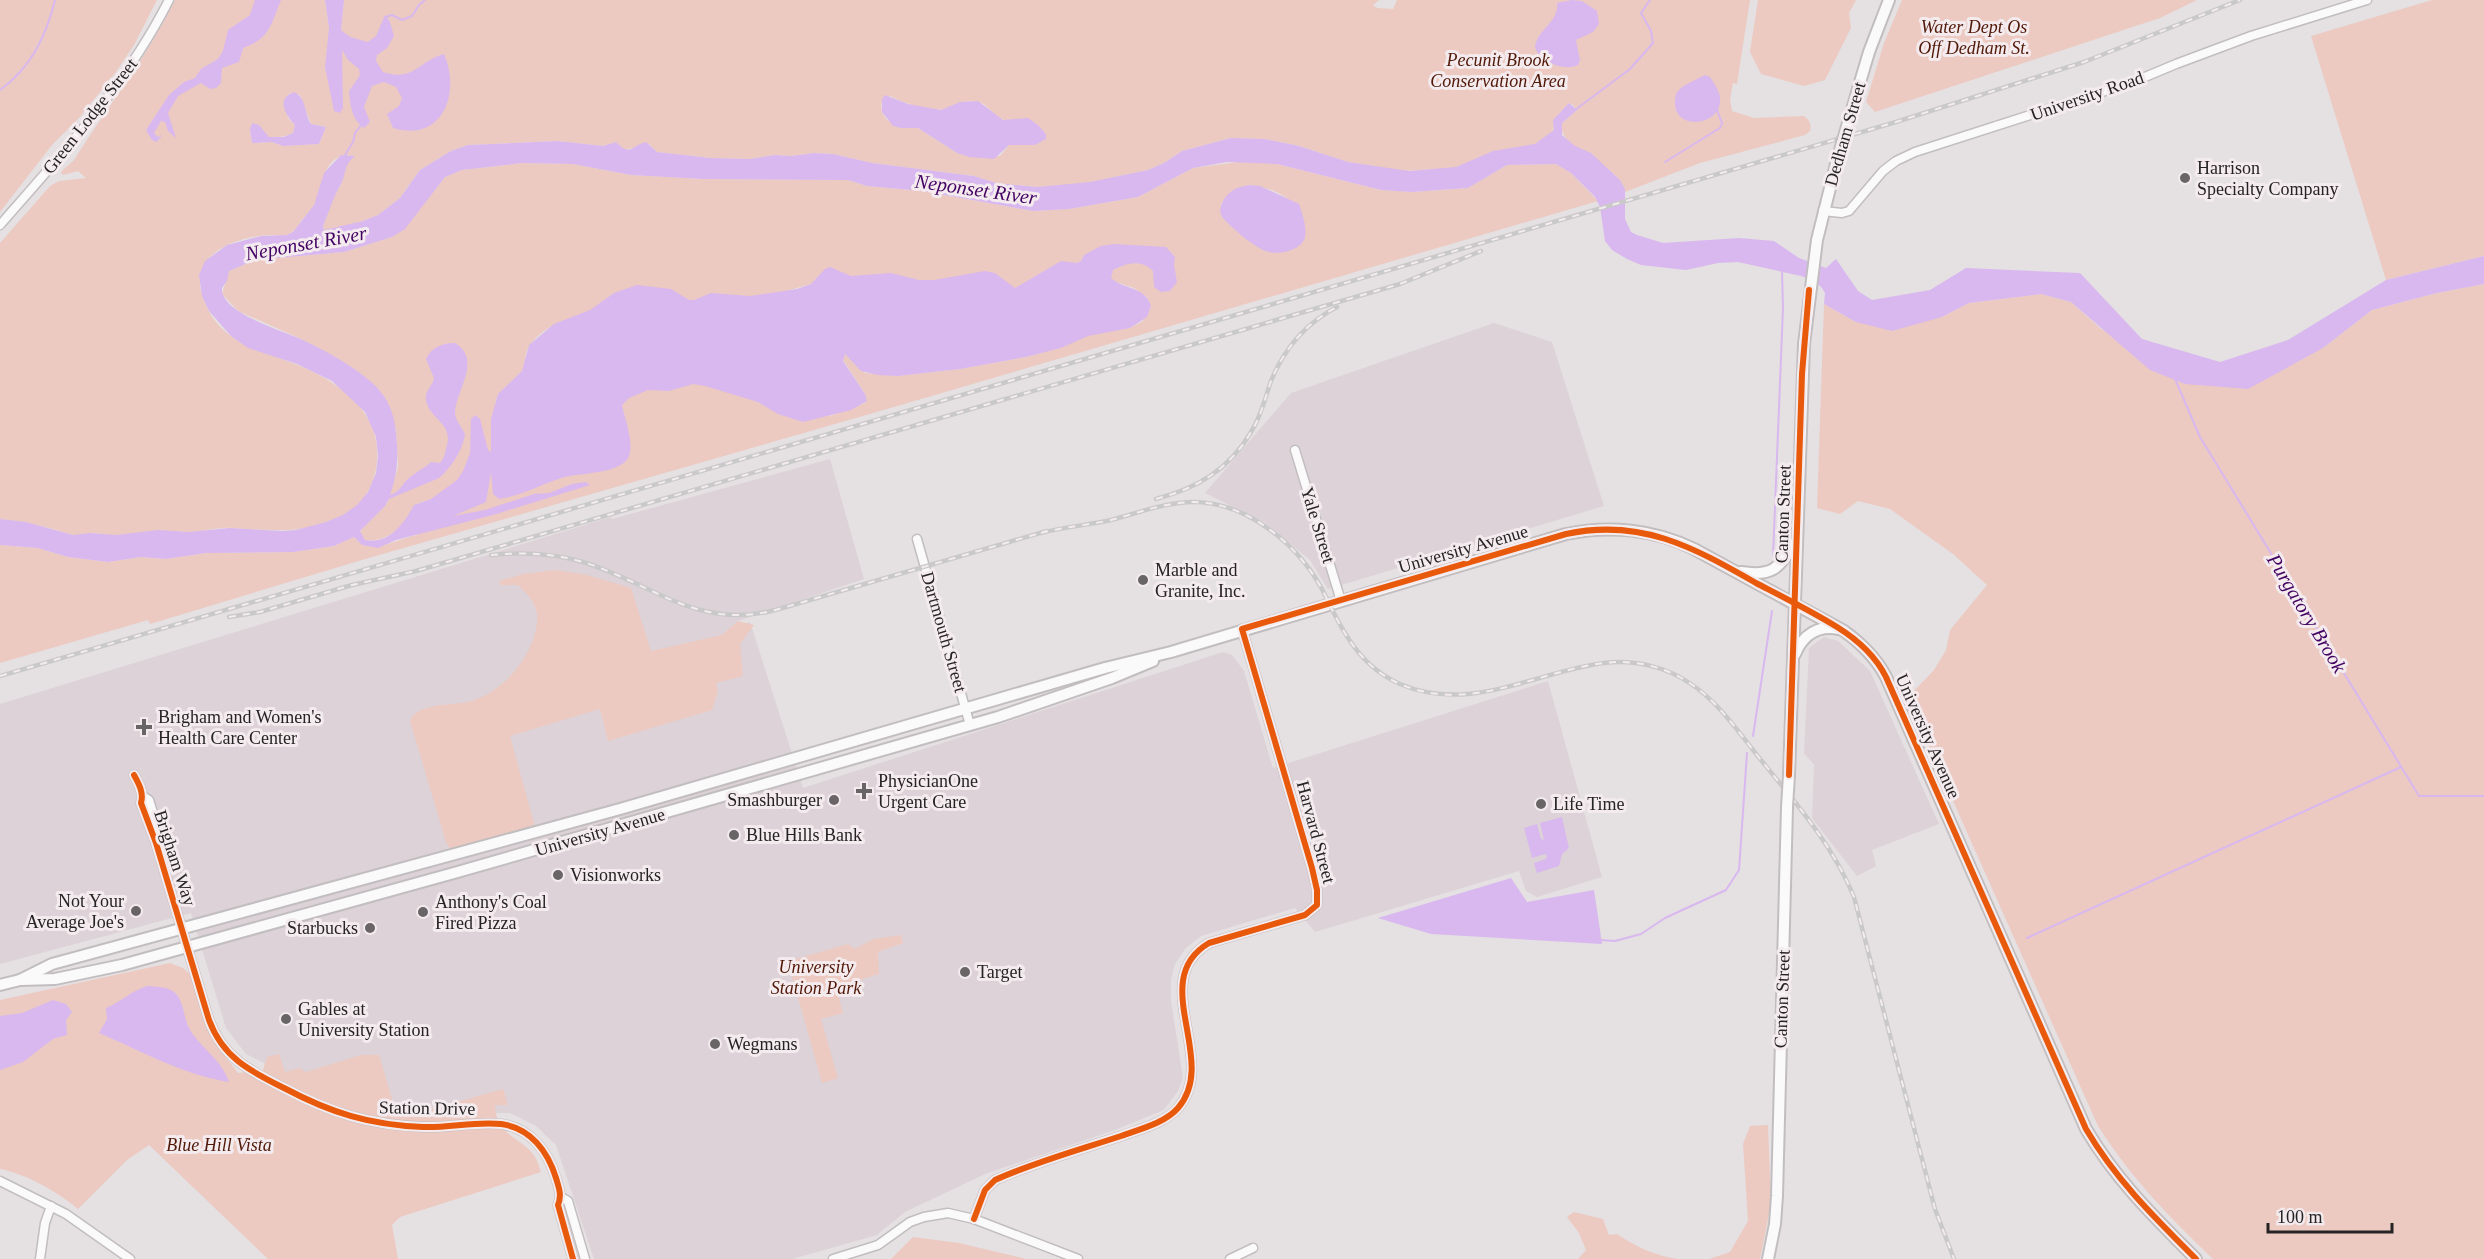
<svg xmlns="http://www.w3.org/2000/svg" width="2484" height="1259" font-family="'Times New Roman',serif">
	<rect width="100%" height="100%" fill="#e5e0e2"/>
	<g fill="#ddd2d7">
		<path d="M1494,323L1552,342L1604,506L1328,589L1310,560L1264,522L1205,493L1291,393Z"/>
		<path d="M830,459L864,579L738,621L730,628L750,622L803,788L1223,652L1232,655L1244,671L1273,768L1548,681L1602,877L1537,897L1526,891L1519,871L1315,932L1295,908L1201,936L1186,948L1175,964L1171,980V1001L1183,1078L1178,1091L1164,1110L1115,1130L985,1174L905,1212L877,1235L792,1259H594L556,1145L536,1126L510,1113H485L434,1118L386,1115L268,1065L246,1054L226,1028L191,913L0,964V704L611,517L612,519Z"/>
		<path d="M1824,637L1838,641L1870,671L1939,824L1872,850L1876,866L1857,876L1812,818L1814,765L1804,753L1809,648Z"/>
	</g>
	<g fill="#eccac2" fill-rule="evenodd">
		<path d="M0,0H157L134,45L116,72L79,118L52,145L0,212Z"/>
		<path d="M175,0H325L329,28L341,30L344,0H1379L1373,5L1377,8L1393,9L1397,0H1750L1737,84L1733,83L1730,99L1732,111L1754,118L1804,116C1809,120 1812,124 1810,131L1805,135L1700,163L1625,192C1620,162 1556,150 1562,123L1577,110L1572,104C1556,112 1558,118 1553,131C1551,137 1547,143 1544,150L1471,173L1437,169L1401,171L1348,162L1299,146L1265,139L1231,138L1182,151L1164,163L1148,170L1082,184L1037,187L996,183L974,176L872,163L833,154L814,153L791,156L775,155L750,159L711,158L657,152L649,144L624,150L616,142L603,146L558,141L468,145L451,151L420,170L400,198L378,215L363,221L324,231L323,226L333,195L340,187L346,165L354,156C323,151 324,184 315,203C312,210 306,215 301,221C298,226 295,231 289,234C283,237 277,235 271,235C244,236 203,247 200,279C199,288 203,297 206,305C222,343 260,350 295,364C336,380 381,410 377,460C376,479 367,500 350,511C314,536 271,530 231,528C217,527 203,532 190,532C179,532 168,530 158,531C144,531 130,535 117,535C107,536 98,533 89,533C85,534 81,536 76,535C67,535 58,530 49,528C33,524 17,522 0,519V243L50,186L59,181L86,178L78,171L63,175L61,173C64,167 70,165 74,160C108,106 147,57 175,0ZM290,93L300,95L311,124L326,127L319,144L283,146L272,142L252,143L250,129L263,130L268,137C277,138 285,137 293,133L295,125L288,118L284,100ZM890,96C904,103 928,112 944,109C956,107 965,98 979,102C989,105 992,116 1001,119C1022,126 1023,107 1046,134L1035,145H1009L1000,156L957,153L918,128H901L886,119L882,112L881,104Z"/>
		<path d="M1758,0H1856L1849,13L1851,28L1825,80L1804,86L1761,74L1750,52Z"/>
		<path d="M1902,0H2197L2160,18L1875,112L1866,102L1884,43Z"/>
		<path d="M2432,0H2484V256L2386,280L2311,36Z"/>
		<path d="M1246,161L1277,164L1381,190L1412,192L1468,188L1507,165L1556,164L1571,173L1598,201L887,409L362,560L150,624L148,620L0,663V545L38,548L68,557L108,562L141,557L166,559L206,553L293,552L334,546L354,537C370,558 397,538 418,535L431,499L416,504C412,508 412,511 409,516C401,531 381,543 365,540L360,533L364,525L387,503L398,467L396,431L379,390L353,368L301,339L238,311L222,294L229,271L255,260L344,252L392,237L409,223L445,177L462,170L480,168L522,163L573,164L631,175L703,179L848,180L867,186L922,191L1033,211L1069,209L1138,197L1193,168ZM1250,185C1281,189 1305,204 1305,237L1265,251L1235,229L1221,204L1232,191ZM1116,282L1134,288L1147,297L1143,321L1130,328ZM811,284L1068,345L1026,357L960,369L898,376L865,373L845,354L843,355V360L865,394V403L830,416L670,374L790,290ZM579,315L495,403C503,382 513,386 522,371C526,364 524,355 528,348C539,330 560,321 579,315Z"/>
		<path d="M2484,284V1259H2213C2167,1215 2133,1180 2098,1126L1920,727L1909,696L1934,670L1946,650L1950,630L1987,585L1953,554L1890,509L1858,501L1840,514L1817,508L1824,304L1856,322L1942,317L1969,303L2041,294L2071,302L2100,328L2185,384L2323,348L2372,310L2437,293Z"/>
		<path d="M555,570L587,575L631,588L651,651L722,635L738,621L754,625L740,644L743,676L716,683L718,691L712,710L608,741L600,709L510,736L535,827L455,851L450,849L446,842L410,721C417,702 454,706 472,701C500,692 525,665 534,637C541,612 537,603 518,585H500L499,581L523,574Z"/>
		<path d="M901,935L903,943L878,952L879,974L836,987L843,1013L821,1019L838,1078L822,1083L790,969L796,959L848,944L855,949L873,939Z"/>
		<path d="M170,963L183,968L191,975L211,1038L238,1073L263,1070L267,1057L279,1054L285,1072L299,1068L306,1072L361,1055H379L393,1102L392,1115L407,1116L503,1089L508,1105H495C496,1135 518,1136 533,1154C537,1158 539,1167 541,1172L400,1217L392,1225L398,1259H268L149,1145L127,1160L78,1209C58,1192 26,1174 0,1169V1000Z"/>
		<path d="M1768,1125L1771,1204L1760,1259H1709L1730,1252L1748,1221L1743,1144L1750,1126Z"/>
		<path d="M1574,1212L1603,1219L1609,1235L1617,1234C1636,1247 1654,1255 1677,1259H1578L1586,1250L1579,1233L1567,1217Z"/>
		<path d="M913,1237L959,1243L1026,1259H891Z"/>
	</g>
	<g fill="#d8b8ef">
		<path d="M255,0H281C271,24 270,39 243,48L239,62L222,68L221,83L216,88L210,89L201,83L178,96L168,113L176,138L168,131L165,122L161,121L154,133L158,137L162,135L157,142L152,140L146,130L169,95L184,82L195,78L201,69L218,59L223,51L228,30L250,15Z"/>
		<path d="M325,0H344L341,30L350,37L368,42L376,36L385,15L390,22L394,36L387,48L377,55L376,61L383,72C415,82 418,61 444,54C461,93 443,143 393,128L387,114L399,106L402,98L396,87L384,82L372,86L364,107L370,122L364,128C352,120 350,105 349,91L360,75L359,69L348,60L342,50L343,108L340,113L334,111L325,67L329,28Z"/>
		<path d="M1572,0L1582,1L1597,11L1599,24L1593,32L1576,40L1580,60L1578,65C1565,72 1537,61 1535,46C1539,28 1559,22 1557,3Z"/>
		<path d="M1705,75L1710,77C1714,83 1720,92 1720,98C1723,126 1674,132 1675,102C1675,97 1676,92 1680,89C1684,85 1699,78 1705,75Z"/>
		<path d="M294,92C307,98 304,113 311,124L326,127L319,144L283,146L272,142L252,143L250,129L252,123L259,125L269,137H284L293,133L295,125C286,115 275,99 294,92Z"/>
		<path d="M885,95L908,104L941,110L960,102L978,101L1003,120L1028,118L1038,125L1046,134V139L1035,145H1009L994,159L969,157L957,153L918,128H901L893,126L882,112V99Z"/>
		<path d="M1569,103L1577,110L1562,123V135L1575,146L1591,153L1620,180L1625,189V219L1631,232L1637,235L1663,243L1739,238L1774,241L1799,258L1826,268L1836,259L1858,291L1872,300L1930,290L1966,268L2080,273L2142,339L2220,362L2288,340L2386,280L2484,256V284L2437,293L2372,310L2323,348L2248,389L2185,384L2150,370L2071,302L2041,294L1969,303L1942,317L1892,331L1856,322L1824,304L1825,293L1822,288L1816,282L1801,276L1738,262L1718,263L1686,270L1641,265L1627,259L1612,250L1605,241L1600,207L1595,197L1571,173L1556,164L1507,165L1468,188L1412,192L1381,190L1277,164L1227,162L1193,168L1138,197L1069,209L1033,211L922,191L867,186L848,180L703,179L631,175L573,164L522,163L480,168L462,170L445,177L405,229L392,237L344,252L255,260L229,271L227,281L222,288C220,313 284,331 303,340C328,352 374,376 387,401C395,416 396,430 397,446C398,464 396,478 390,495C400,492 401,485 408,479C415,472 424,469 431,462L440,463C445,457 445,452 447,445C453,423 429,419 426,400C424,391 433,386 434,378L426,359C431,347 443,343 455,343C483,360 455,392 455,413C455,420 462,427 465,434C463,450 451,468 439,478L389,499L385,506L360,531L365,540C388,545 404,524 414,505L431,499L457,480L463,471L470,453L471,419L475,415L480,419L488,450L491,452V419L498,394L522,371L529,345L554,324L590,310L614,293L637,285L671,289L689,300H694L711,293L750,296L797,289L811,284L825,269L830,267L851,276L891,273L919,280H934L985,271L995,273L1015,288L1061,261L1077,263L1081,261L1084,255L1101,246L1114,244L1166,247L1175,257L1174,265L1177,282L1170,291L1161,292L1154,287L1153,271C1141,259 1127,263 1113,270L1111,278C1124,290 1145,286 1151,306L1147,317L1130,328L1088,336L1061,348L1026,357L960,369L898,376L878,375L861,371L845,354L843,361L865,394L867,401L851,410L803,422L778,414L758,402L705,386L693,384L669,391L648,390L629,398L622,405C625,420 634,441 629,456C622,474 580,473 565,477C543,483 522,496 499,499L493,494L491,472L486,502L453,516L485,510L534,494L549,493L572,484L586,482L590,485L493,515L396,540L378,548L362,545L354,537L334,546L293,552L206,553L166,559L141,557L108,562L68,557L38,548L0,545V519L26,522L73,535L90,533L116,535L158,530L189,532L229,528L283,531L296,530L326,522L343,515L357,505L368,492L376,473L378,456L376,437L365,412L332,381L297,364L248,348L231,336L209,311L202,296L199,275L205,261L227,245L261,236L287,235L293,232L314,205L324,173L341,155L355,156C343,165 347,174 340,186C332,200 330,210 323,226L324,230L363,221L378,215L400,198L420,170L451,151L468,145L558,141L603,146L616,142C631,157 630,146 646,142L657,152L711,158L750,159L775,155L791,156L814,153L833,154L872,163L974,176L996,183L1037,187L1090,182L1148,170L1164,163L1182,151L1231,138L1265,139L1299,146L1348,162L1409,171L1456,167L1493,151L1535,144L1554,130L1553,120Z"/>
		<path d="M1250,185L1260,186L1299,204C1302,213 1307,226 1305,237C1301,252 1275,256 1263,250C1249,243 1233,229 1222,217L1220,211C1223,194 1234,187 1250,185Z"/>
		<path d="M1562,817L1569,848L1562,854L1559,866L1537,873L1534,863L1546,859L1547,856L1545,854L1532,858L1524,828L1537,824L1541,839L1544,840L1540,823Z"/>
		<path d="M1511,878L1527,902L1594,890L1602,944L1431,934L1378,918Z"/>
		<path d="M147,986C157,987 166,986 174,992C185,1001 183,1019 190,1030C202,1049 222,1060 229,1082C184,1075 141,1051 99,1033L107,1019L106,1008C121,1002 131,991 147,986Z"/>
		<path d="M53,1000L66,1004L72,1012L66,1020L67,1035L53,1039L23,1062L0,1070V1016L22,1013Z"/>
	</g>
	<g fill="none" stroke-linecap="round" stroke-linejoin="round">
		<g stroke="#d8b8ef" stroke-width="2">
			<path d="M386,17L392,15L402,20L412,16L419,5L425,0"/>
			<path d="M0,90C31,68 46,36 55,0"/>
			<path d="M1575,110L1630,69L1653,43L1651,31L1641,13L1650,0"/>
			<path d="M345,155L353,142L355,133L362,124"/>
			<path d="M1665,162L1720,128L1722,123L1717,110"/>
			<path d="M2175,379L2200,437L2419,796H2484"/>
			<path d="M1773,556L1783,308L1782,271"/>
			<path d="M1753,736L1772,611"/>
			<path d="M2027,938L2401,767"/>
			<path d="M1600,940L1615,941L1641,934L1665,918L1726,890L1739,870L1747,753"/>
		</g>
		<defs>
			<g id="minor">
				<path d="M1823,211L1842,213L1849,211L1883,171L1896,161L1915,152L2133,82L2176,64L2251,36L2367,0"/>
				<path d="M0,225C62,154 126,85 169,0"/>
				<path d="M1295,450L1341,601"/>
				<path d="M917,539L970,725"/>
				<path d="M134,775C139,784 144,793 141,803L156,843L209,1020C223,1058 250,1071 284,1088C331,1113 370,1125 423,1127C449,1128 476,1121 501,1124C531,1128 548,1152 556,1178C559,1188 562,1195 558,1205L573,1259"/>
				<path d="M143,796L149,800L160,835L156,843"/>
				<path d="M0,1181L66,1214L130,1259"/>
				<path d="M561,1197L568,1201L585,1259"/>
				<path d="M974,1219L985,1190L995,1180C1035,1162 1079,1150 1121,1136C1140,1129 1165,1123 1178,1108C1220,1060 1146,980 1209,943L1305,915L1317,905V890L1312,868L1242,629"/>
				<path d="M40,1259L45,1223L51,1206"/>
				<path d="M833,1259L878,1245L910,1222L924,1217L948,1213L974,1219L1078,1259"/>
				<path d="M1230,1259L1253,1248"/>
			</g>
			<g id="major">
				<path d="M1853,106L1869,52L1889,0"/>
				<path d="M1741,572C1775,577 1779,567 1797,540"/>
				<path d="M1795,654C1803,635 1818,625 1839,629"/>
				<path d="M1789,775L1804,344L1817,240L1836,164"/>
				<path d="M20,980L55,979L122,965L454,873L998,717L1112,678L1153,661"/>
				<path d="M0,985L20,980L52,964L620,809L1105,668L1171,652L1566,534C1609,525 1654,529 1694,549L1844,631C1862,644 1876,658 1886,677L2086,1129C2116,1180 2155,1218 2196,1259"/>
				<path d="M1768,1259L1775,1224L1777,1196L1787,807"/>
			</g>
		</defs>
		<use href="#minor" stroke="#c2bec0" stroke-width="11"/>
		<use href="#major" stroke="#c2bec0" stroke-width="14"/>
		<use href="#minor" stroke="#fbfafb" stroke-width="8"/>
		<use href="#major" stroke="#fbfafb" stroke-width="10"/>
		<defs>
			<g id="rail">
				<path d="M1156,499C1197,488 1229,470 1251,432C1261,417 1265,398 1271,381C1284,349 1306,323 1337,307"/>
				<path d="M1041,533C1064,527 1088,525 1111,520C1138,513 1163,503 1191,502C1248,501 1302,547 1326,597C1343,633 1361,667 1400,684C1471,714 1534,672 1604,663C1634,659 1667,667 1691,684C1718,702 1737,730 1757,755C1793,800 1832,843 1854,897L1935,1209L1954,1259"/>
				<path d="M491,555C522,552 553,553 583,562C654,584 699,632 779,609L1047,531"/>
				<path d="M229,617L260,612L352,585L416,571L1400,284L1481,251"/>
				<path d="M0,676L1896,122L2084,62L2240,0"/>
			</g>
		</defs>
		<use href="#rail" stroke="#cac9c9" stroke-width="4.5"/>
		<use href="#rail" stroke="#f4ebee" stroke-width="2" stroke-dasharray="7" stroke-linecap="butt"/>
		<defs>
			<g id="major-bridge">
				<path d="M1836,164L1853,106"/>
				<path d="M1787,807L1789,775"/>
			</g>
		</defs>
		<use href="#major-bridge" stroke="#c2bec0" stroke-width="14" stroke-linecap="butt"/>
		<use href="#major-bridge" stroke="#fbfafb" stroke-width="10"/>
		<defs>
			<g id="cycleway">
				<path d="M134,775C139,784 144,793 141,803L156,843L209,1020C223,1058 250,1071 284,1088C331,1113 370,1125 423,1127C449,1128 476,1121 501,1124C531,1128 548,1152 556,1178C559,1188 562,1195 558,1205L573,1259"/>
				<path d="M1789,775L1802,374L1809,290"/>
				<path d="M974,1219L985,1190L995,1180C1035,1162 1079,1150 1121,1136C1140,1129 1165,1123 1178,1108C1220,1060 1146,980 1209,943L1305,915L1317,905V890L1312,868L1242,629L1566,534C1641,518 1693,547 1756,583C1783,597 1811,611 1837,627C1858,640 1875,655 1886,677L2086,1129C2116,1180 2155,1218 2196,1259"/>
			</g>
		</defs>
		<use href="#cycleway" stroke="#f4ebee" stroke-width="10"/>
		<use href="#cycleway" stroke="#e8590c" stroke-width="6"/>
	</g>
	<g fill="#696566" stroke="#f4ebee" stroke-width="2">
		<circle cx="2185" cy="178" r="6"/>
		<circle cx="1143" cy="580" r="6"/>
		<path d="M141 718h6v6h6v6h-6v6h-6v-6h-6v-6h6z"/>
		<path d="M861 782h6v6h6v6h-6v6h-6v-6h-6v-6h6z"/>
		<circle cx="834" cy="800" r="6"/>
		<circle cx="1541" cy="804" r="6"/>
		<circle cx="734" cy="835" r="6"/>
		<circle cx="558" cy="875" r="6"/>
		<circle cx="136" cy="911" r="6"/>
		<circle cx="423" cy="912" r="6"/>
		<circle cx="370" cy="928" r="6"/>
		<circle cx="965" cy="972" r="6"/>
		<circle cx="286" cy="1019" r="6"/>
		<circle cx="715" cy="1044" r="6"/>
	</g>
	<g text-anchor="middle" stroke-width="6" stroke-linejoin="round" paint-order="stroke">
		<g font-size="18" font-style="italic" fill="#511808" stroke="#f4ebee">
			<text x="1974" y="33">Water Dept Os<tspan x="1974" dy="21">Off Dedham St.</tspan></text>
			<text x="1498" y="66">Pecunit Brook<tspan x="1498" dy="21">Conservation Area</tspan></text>
			<text x="816" y="973">University<tspan x="816" dy="21">Station Park</tspan></text>
			<text x="219" y="1151">Blue Hill Vista</text>
		</g>
		<g font-size="18" fill="#262324" stroke="#f4ebee">
			<text transform="translate(2087 96) rotate(-19)" y="6">University Road</text>
			<text transform="translate(90 116) rotate(-52)" y="6">Green Lodge Street</text>
			<text transform="translate(1845 134) rotate(-74)" y="6">Dedham Street</text>
			<text transform="translate(1783 514) rotate(-88)" y="6">Canton Street</text>
			<text transform="translate(1318 525) rotate(73)" y="6">Yale Street</text>
			<text transform="translate(1463 549) rotate(-16)" y="6">University Avenue</text>
			<text transform="translate(944 632) rotate(74)" y="6">Dartmouth Street</text>
			<text transform="translate(1928 736) rotate(66)" y="6">University Avenue</text>
			<text transform="translate(600 832) rotate(-16)" y="6">University Avenue</text>
			<text transform="translate(1316 832) rotate(75)" y="6">Harvard Street</text>
			<text transform="translate(175 858) rotate(72)" y="6">Brigham Way</text>
			<text transform="translate(1782 999) rotate(-88)" y="6">Canton Street</text>
			<text transform="translate(427 1108) rotate(1)" y="6">Station Drive</text>
		</g>
		<g font-size="18" fill="#262324" stroke="#f4ebee" text-anchor="start">
			<text x="2197" y="174">Harrison<tspan x="2197" dy="21">Specialty Company</tspan></text>
			<text x="1155" y="576">Marble and<tspan x="1155" dy="21">Granite, Inc.</tspan></text>
			<text x="158" y="723">Brigham and Women's<tspan x="158" dy="21">Health Care Center</tspan></text>
			<text x="878" y="787">PhysicianOne<tspan x="878" dy="21">Urgent Care</tspan></text>
			<text x="822" y="806" text-anchor="end">Smashburger</text>
			<text x="1553" y="810">Life Time</text>
			<text x="746" y="841">Blue Hills Bank</text>
			<text x="570" y="881">Visionworks</text>
			<text x="124" y="907" text-anchor="end">Not Your<tspan x="124" dy="21">Average Joe's</tspan></text>
			<text x="435" y="908">Anthony's Coal<tspan x="435" dy="21">Fired Pizza</tspan></text>
			<text x="358" y="934" text-anchor="end">Starbucks</text>
			<text x="977" y="978">Target</text>
			<text x="298" y="1015">Gables at<tspan x="298" dy="21">University Station</tspan></text>
			<text x="727" y="1050">Wegmans</text>
		</g>
		<g font-size="20" font-style="italic" fill="#430363" stroke="#f4ebee">
			<text transform="translate(976 189) rotate(8)" y="7">Neponset River</text>
			<text transform="translate(306 243) rotate(-10)" y="7">Neponset River</text>
			<text transform="translate(2307 613) rotate(59)" y="7">Purgatory Brook</text>
		</g>
	</g>
	<path d="M2268 1223v9h124v-9" fill="none" stroke="#262324" stroke-width="3"/>
	<text x="2277" y="1223" font-size="18" fill="#262324" stroke="#f4ebee" stroke-width="4.5" paint-order="stroke">100 m</text>
</svg>
